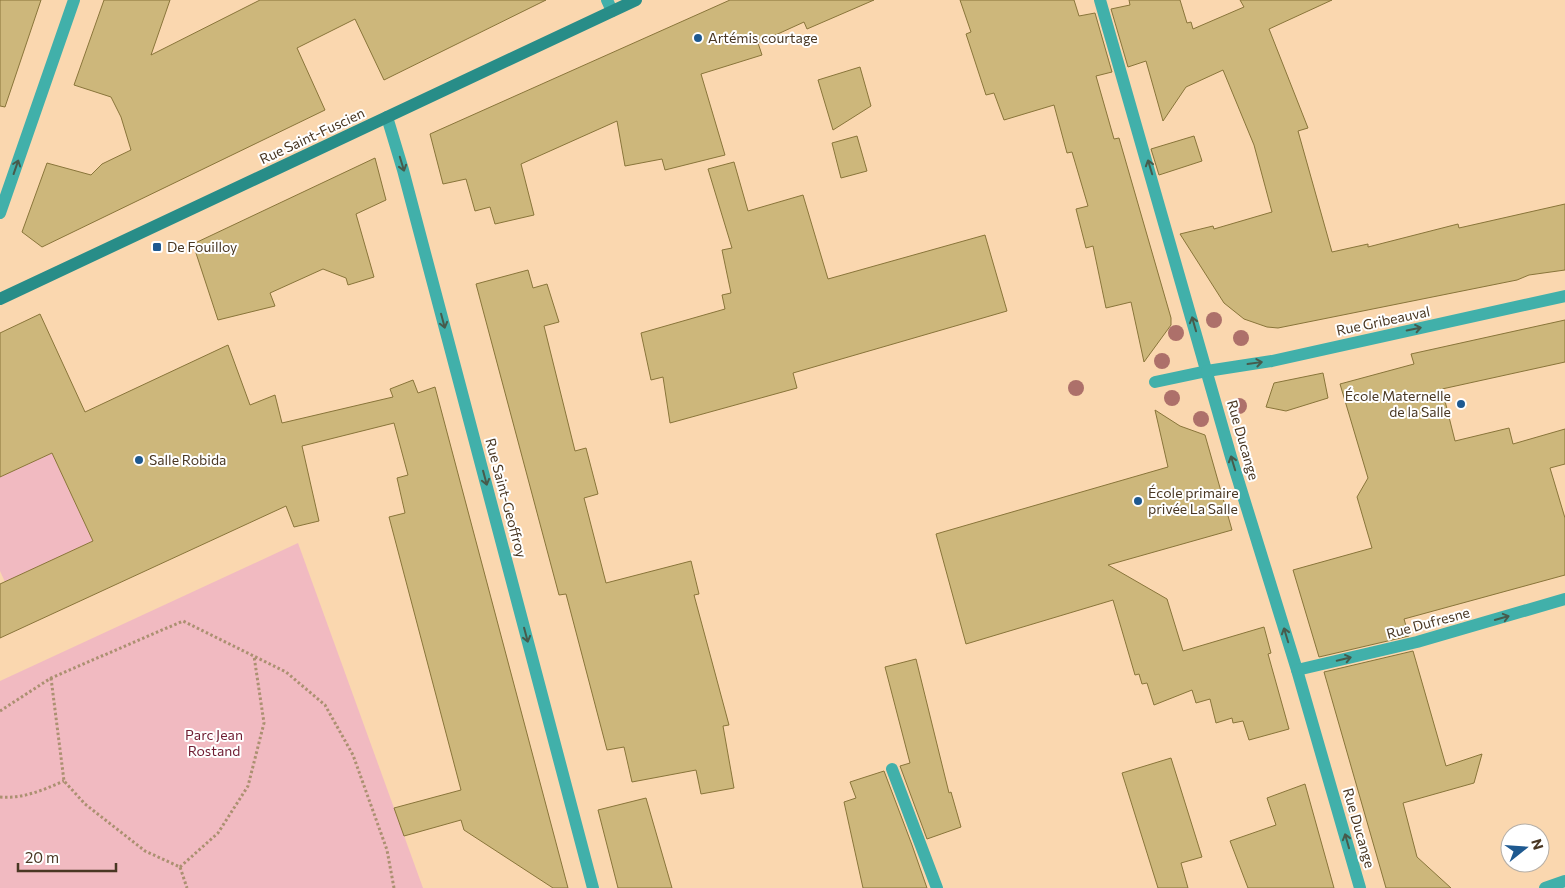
<svg xmlns="http://www.w3.org/2000/svg" width="1565" height="888" font-family="Commissioner,sans-serif">
	<rect width="100%" height="100%" fill="#fad7af"/>
	<g fill="#f1bac1">
		<path d="M52,453L93,541L5,582L0,571V477Z"/>
		<path d="M298,543L423,888H0V681Z"/>
	</g>
	<g fill="#cdb77b" stroke="#89753a">
		<path d="M0,0H41L5,107L0,106Z"/>
		<path d="M104,0H170L151,55L260,0H546L384,80L355,19L297,48L325,110L42,247L22,232L47,163L91,175L102,164L131,150L121,117L111,97L74,85Z"/>
		<path d="M730,0H874L807,29L804,22L758,43L762,55L701,74L725,155L665,170L662,159L625,166L617,121L521,164L534,215L495,224L490,207L475,211L466,179L443,184L430,134Z"/>
		<path d="M960,0H1074L1079,16L1095,13L1112,72L1096,76L1114,139L1119,138L1171,318V325L1144,362L1131,302L1106,308L1093,246L1086,248L1076,209L1088,206L1072,152L1067,153L1054,105L1004,120L994,93L986,95L966,34L971,32Z"/>
		<path d="M1129,0H1180L1187,23L1191,22L1193,29L1244,7L1240,0H1332L1269,29L1308,128L1298,131L1332,252L1368,244V247L1458,224L1459,228L1565,204V270L1529,275L1517,280L1278,328L1267,327L1244,319L1224,303L1180,234L1213,226L1214,229L1272,212L1254,145L1223,70L1186,87L1163,121L1146,61L1128,67L1111,9L1130,5Z"/>
		<path d="M860,67L871,106L833,130L818,80Z"/>
		<path d="M857,136L867,171L841,178L832,143Z"/>
		<path d="M1194,136L1202,161L1159,175L1151,149Z"/>
		<path d="M375,158L386,200L356,214L374,277L348,285L346,278L323,269L270,293L275,306L218,320L193,244Z"/>
		<path d="M734,162L748,211L803,195L828,279L985,235L1007,311L793,373L797,388L670,423L663,377L651,380L641,333L725,309L722,295L731,293L722,250L732,248L708,169Z"/>
		<path d="M528,270L533,288L547,284L559,322L544,326L575,451L586,448L598,494L584,498L606,583L691,561L699,594L694,595L729,725L723,726L734,788L701,794L696,770L632,782L624,747L607,750L566,594L559,595L476,284Z"/>
		<path d="M40,314L85,412L228,345L250,405L275,395L282,423L393,397L390,389L413,380L418,393L435,387L568,888H553L464,830L461,820L404,836L394,808L461,790L389,517L405,513L397,478L408,475L394,423L302,446L319,521L294,527L286,506L0,638V584L93,541L52,453L0,477V333Z"/>
		<path d="M1565,320V362L1442,389L1455,441L1509,428L1513,444L1565,429V464L1550,468L1565,518V575L1404,619L1409,636L1319,657L1293,570L1372,548L1357,497L1368,478L1340,384L1414,364L1411,354Z"/>
		<path d="M1323,373L1328,398L1286,411L1266,407L1274,383Z"/>
		<path d="M1155,410L1180,426L1205,435L1232,530L1108,565L1167,599L1183,651L1264,627L1271,653L1268,654L1289,729L1249,740L1243,721L1233,723L1232,718L1216,723L1210,699L1196,703L1192,690L1154,705L1147,683L1142,684L1139,674L1135,675L1113,600L966,644L936,534L1168,467Z"/>
		<path d="M1413,651L1446,766L1482,754L1474,783L1403,803L1417,857L1451,888H1386L1324,672Z"/>
		<path d="M916,659L949,793L951,792L961,827L927,839L900,766L910,763L885,667Z"/>
		<path d="M1171,758L1202,857L1181,863L1188,888H1158L1122,773Z"/>
		<path d="M884,771L912,845L927,888H863L844,802L856,798L850,782Z"/>
		<path d="M1305,784L1334,888H1248L1230,841L1276,825L1267,798Z"/>
		<path d="M646,798L672,888H618L598,810Z"/>
	</g>
	<g fill="none" stroke-linecap="round" stroke-linejoin="round">
		<g stroke="#ab9071" stroke-width="3" stroke-dasharray="2.5 2.5" stroke-linecap="butt">
			<path d="M51,678L64,781L85,804L145,851L180,867L187,888"/>
			<path d="M0,711L51,678L183,621L286,672L325,705L353,755L387,850L394,888"/>
			<path d="M0,797C23,799 43,790 64,781"/>
			<path d="M180,867L218,833L248,786L264,723L254,656"/>
		</g>
		<g stroke="#41b0aa" stroke-width="12">
			<path d="M1155,382L1207,371"/>
			<path d="M892,769L937,888"/>
		</g>
		<g stroke="#41b0aa" stroke-width="12">
			<path d="M607,0L612,11"/>
			<path d="M1100,0L1231,457L1297,670L1360,888"/>
			<path d="M387,117L403,170L593,888"/>
			<path d="M0,213L74,0"/>
			<path d="M1207,371L1272,361L1565,296"/>
			<path d="M1297,670L1417,642L1565,599"/>
			<path d="M1545,888L1565,881"/>
		</g>
		<path stroke="#288d88" stroke-width="12" d="M0,299L636,0"/>
	</g>
	<g fill="#ad706a">
		<circle cx="1214" cy="320" r="8"/>
		<circle cx="1176" cy="333" r="8"/>
		<circle cx="1241" cy="338" r="8"/>
		<circle cx="1162" cy="361" r="8"/>
		<circle cx="1076" cy="388" r="8"/>
		<circle cx="1172" cy="398" r="8"/>
		<circle cx="1239" cy="406" r="8"/>
		<circle cx="1201" cy="419" r="8"/>
	</g>
	<defs><path id="oneway-shaft" d="M-6 0H5M1.5-3L5.5 0L1.5 3" fill="none" stroke-width="1.6" stroke-linecap="round" stroke-linejoin="round" transform="scale(1.25)"/></defs>
	<g stroke="#475b4c">
		<use href="#oneway-shaft" transform="translate(402 164) rotate(73)"/>
		<use href="#oneway-shaft" transform="translate(16 167) rotate(-71)"/>
		<use href="#oneway-shaft" transform="translate(1150 167) rotate(-107)"/>
		<use href="#oneway-shaft" transform="translate(443 321) rotate(75)"/>
		<use href="#oneway-shaft" transform="translate(1194 324) rotate(-106)"/>
		<use href="#oneway-shaft" transform="translate(1414 329) rotate(-12)"/>
		<use href="#oneway-shaft" transform="translate(1255 363) rotate(-8)"/>
		<use href="#oneway-shaft" transform="translate(1233 463) rotate(-107)"/>
		<use href="#oneway-shaft" transform="translate(485 478) rotate(75)"/>
		<use href="#oneway-shaft" transform="translate(1502 618) rotate(-16)"/>
		<use href="#oneway-shaft" transform="translate(526 635) rotate(75)"/>
		<use href="#oneway-shaft" transform="translate(1286 635) rotate(-107)"/>
		<use href="#oneway-shaft" transform="translate(1344 659) rotate(-13)"/>
		<use href="#oneway-shaft" transform="translate(1347 841) rotate(-106)"/>
	</g>
	<g fill="#1e5990" stroke="#fff" stroke-width="2">
		<circle cx="698" cy="38" r="5"/>
		<rect x="152" y="242" width="10" height="10" rx="2.5"/>
		<circle cx="1461" cy="404" r="5"/>
		<circle cx="139" cy="460" r="5"/>
		<circle cx="1138" cy="501" r="5"/>
	</g>
	<g text-anchor="middle" stroke-width="4" stroke-linejoin="round" paint-order="stroke">
		<g font-size="14" fill="#493723" stroke="#fff" text-anchor="start">
			<text x="708" y="43">Artémis courtage</text>
			<text x="167" y="252">De Fouilloy</text>
			<text x="1451" y="401" text-anchor="end">École Maternelle<tspan x="1451" dy="16">de la Salle</tspan></text>
			<text x="149" y="465">Salle Robida</text>
			<text x="1148" y="498">École primaire<tspan x="1148" dy="16">privée La Salle</tspan></text>
		</g>
		<g font-size="14" fill="#493723" stroke="#fff">
			<text transform="translate(312 136) rotate(-25)" y="5">Rue Saint-Fuscien</text>
			<text transform="translate(1383 321) rotate(-12)" y="5">Rue Gribeauval</text>
			<text transform="translate(1243 440) rotate(74)" y="5">Rue Ducange</text>
			<text transform="translate(506 498) rotate(75)" y="5">Rue Saint-Geoffroy</text>
			<text transform="translate(1428 623) rotate(-15)" y="5">Rue Dufresne</text>
			<text transform="translate(1359 828) rotate(74)" y="5">Rue Ducange</text>
		</g>
		<g font-size="14" fill="#6e1c31" stroke="#fff">
			<text x="214" y="740">Parc Jean<tspan x="214" dy="16">Rostand</tspan></text>
		</g>
	</g>
	<g transform="translate(1525 848) rotate(73)"><circle r="24" fill="#ffffff" stroke="#b6afa7"/>
	<path d="M0-4L9 19L0 12L-9 19Z" fill="#1e5990"/>
	<text y="-8" font-size="14" font-weight="bold" text-anchor="middle" fill="#493723">N</text>
	</g>
	<path d="M18 863v8h98v-8" fill="none" stroke="#493723" stroke-width="2.5"/>
	<text x="25" y="863" font-size="15" fill="#493723" stroke="#ffffff" stroke-width="4" paint-order="stroke">20 m</text>
</svg>
